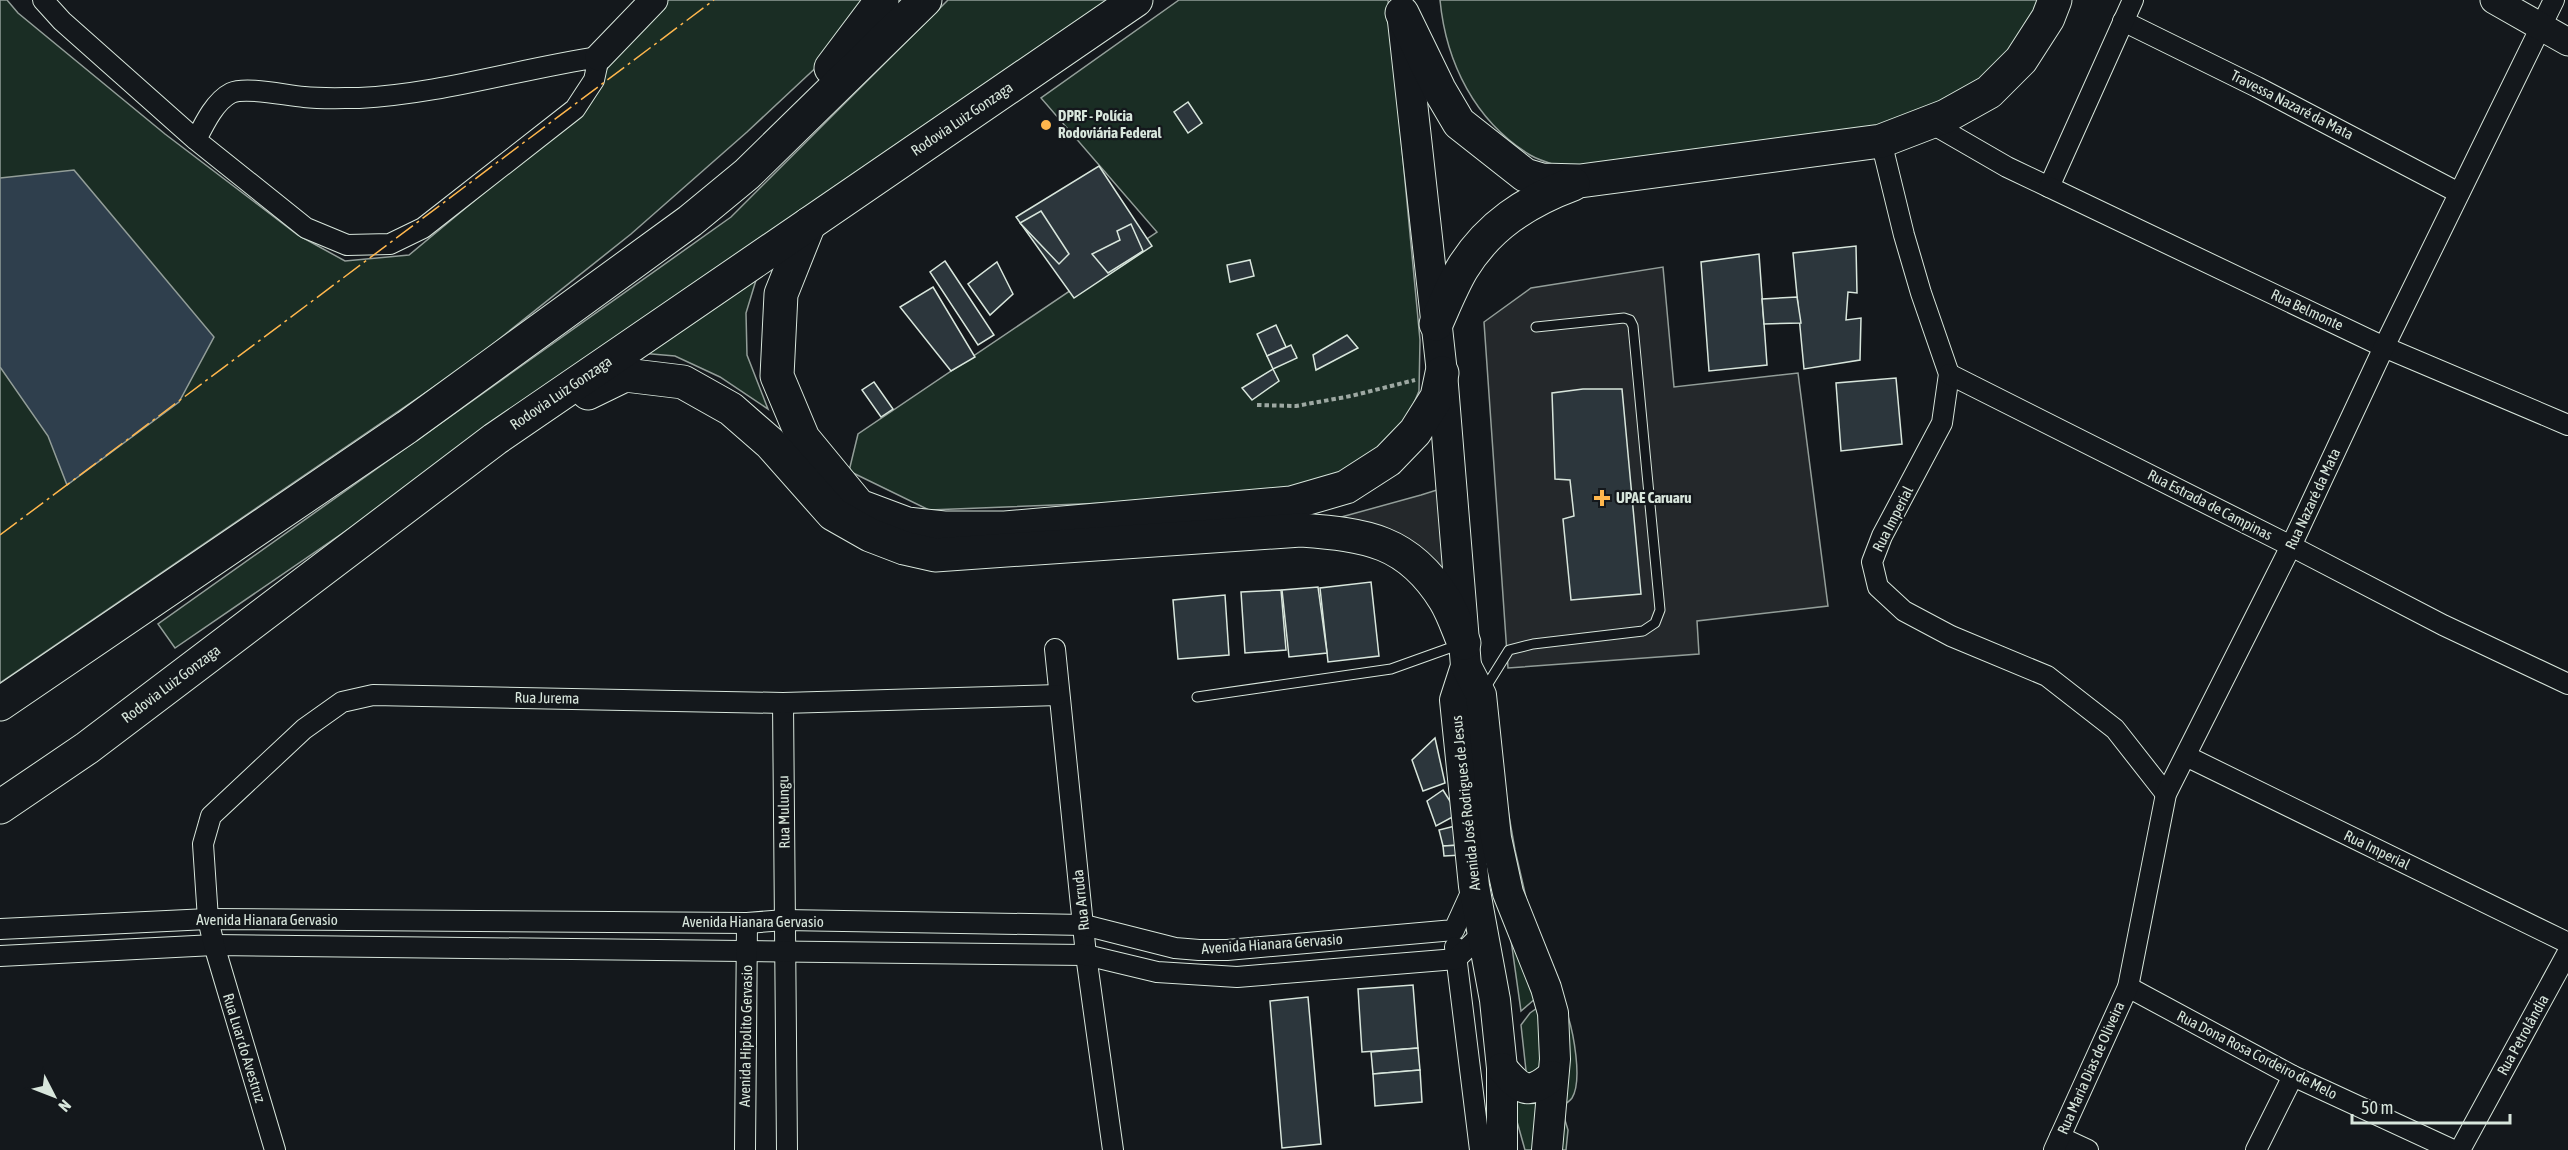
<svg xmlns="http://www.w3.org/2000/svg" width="2568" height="1150" font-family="'Asap Condensed',sans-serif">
	<rect width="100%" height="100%" fill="#14181c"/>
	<g fill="#1a2d24" stroke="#939e99" stroke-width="1.5">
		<path d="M0,0H7L18,13L165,134L298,235L345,261L409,255L580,113L611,62L666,0H873L823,61L747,132L631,234L469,363L0,683Z"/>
		<path d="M948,0H1121L175,648L158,624L731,217Z"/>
		<path d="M1179,0H1388L1420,340L1419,391L1408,417L1378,457L1285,496L929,510L849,471L858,434L1157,232L1041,98Z"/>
		<path d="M1440,0H2046L2041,12L1977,88L1877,135L1565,168C1553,164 1540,161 1530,155C1475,121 1446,63 1440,0Z"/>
		<path d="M760,267L746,313L747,355L768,409L720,377L675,356L628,352Z"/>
		<path d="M1501,771L1515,850L1531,919L1536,998L1521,1011L1510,933Z"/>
		<path d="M1540,1006L1567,1013C1573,1031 1583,1080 1572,1098C1570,1101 1564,1105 1561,1107L1568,1130L1566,1150H1525L1502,1068L1528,1089L1521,1025L1530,1013Z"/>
	</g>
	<g fill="#24282b" stroke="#939e99" stroke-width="1.5">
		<path d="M1663,267L1674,387L1798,373L1828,606L1697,621L1699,654L1508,668L1484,322L1531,288Z"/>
		<path d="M1440,489L1449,588L1334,519L1421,495Z"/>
	</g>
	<path fill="#2f3f4d" stroke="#939e99" stroke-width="1.5" d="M74,170L214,337L179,402L67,485L48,436L0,367V178Z"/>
	<g fill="#2c363c" stroke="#d8e6dc" stroke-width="1.5">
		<path d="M1188,102L1202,123L1188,133L1174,112Z"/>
		<path d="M1099,166L1152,246L1074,298L1016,217Z"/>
		<path d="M1041,211L1069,254L1059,264L1020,223Z"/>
		<path d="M1131,224L1143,251L1108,273L1092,254L1120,240L1117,231Z"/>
		<path d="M1856,246L1857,293L1848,292L1846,320L1861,318L1860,360L1804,369L1793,253Z"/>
		<path d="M1759,254L1767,365L1709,371L1701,262Z"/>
		<path d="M1250,260L1254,276L1230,282L1227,265Z"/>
		<path d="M945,261L994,335L978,345L930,272Z"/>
		<path d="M997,262L1013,294L990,315L968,284Z"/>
		<path d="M933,287L975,357L951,371L900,307Z"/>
		<path d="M1797,297L1801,323L1764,324L1762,299Z"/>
		<path d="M1276,325L1286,347L1267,356L1257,334Z"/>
		<path d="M1347,335L1358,348L1316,370L1313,355Z"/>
		<path d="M1291,345L1297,358L1273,369L1267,356Z"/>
		<path d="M1273,369L1279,381L1252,400L1242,388Z"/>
		<path d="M1896,378L1902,444L1841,451L1836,383Z"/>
		<path d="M874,382L893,409L881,417L862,390Z"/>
		<path d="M1583,389H1622L1641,594L1571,600L1563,519L1574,516L1570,480L1555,479L1552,393Z"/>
		<path d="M1371,582L1379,656L1328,662L1320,588Z"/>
		<path d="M1318,587L1327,653L1289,657L1282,590Z"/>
		<path d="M1281,590L1286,650L1245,653L1241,592Z"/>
		<path d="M1225,595L1229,655L1178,659L1173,600Z"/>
		<path d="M1435,738L1445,783L1423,791L1412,760Z"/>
		<path d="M1443,790L1458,814L1436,826L1427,801Z"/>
		<path d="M1459,825L1461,845L1443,846L1439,830Z"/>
		<path d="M1461,845L1462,855L1444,856L1443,846Z"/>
		<path d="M1413,985L1418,1048L1362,1052L1358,989Z"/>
		<path d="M1308,997L1321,1144L1282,1148L1270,1001Z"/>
		<path d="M1418,1048L1420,1070L1373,1074L1371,1052Z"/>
		<path d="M1420,1070L1422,1102L1375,1106L1373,1074Z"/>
	</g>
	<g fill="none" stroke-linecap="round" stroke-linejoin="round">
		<defs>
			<g id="lane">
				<path d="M1484,690L1509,650L1533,644L1643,631L1655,623L1660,610L1633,326L1630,320L1624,318L1536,327"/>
				<path d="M1197,697L1391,669L1458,645"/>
			</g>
			<g id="street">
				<path d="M43,0L62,21L196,140L306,228L347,245L390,244L423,228L575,109L594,80L599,57C519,69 440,94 359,98C341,98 322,99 304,97C287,96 247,86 231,93C215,101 204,124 196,140"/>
				<path d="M2123,21L2257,87L2459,193"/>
				<path d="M1929,122L2007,167L2049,187L2133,0"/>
				<path d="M1881,141L1904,235L1921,293L1949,374L1942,423L1882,536L1872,562L1878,587L1904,611L1951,636L2047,676L2115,729L2166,794"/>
				<path d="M2049,187L2384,347L2568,425"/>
				<path d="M1949,374L2291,546L2443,625L2568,684"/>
				<path d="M1055,649L1086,955L1113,1150"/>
				<path d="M783,703L787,1150"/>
				<path d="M2186,756L2568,943"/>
				<path d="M0,929L208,919L747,923L785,920L1084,925L1175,948L1199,950H1227L1454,930L1474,886"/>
				<path d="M1455,947L1480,1150"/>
				<path d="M0,956L214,945L1086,955L1157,972L1237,977L1456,959L1484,932"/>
				<path d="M2128,987L2293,1076L2453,1150"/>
				<path d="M2060,1137L2088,1150"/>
				<path d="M275,1150L214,945L208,919L203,844L211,816L304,729L342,702L373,695L783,703L1059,695"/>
				<path d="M745,1150L747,923"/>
				<path d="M2054,1150L2128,987L2166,794L2291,546L2384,347L2554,0"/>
				<path d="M2256,1150L2293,1076"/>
				<path d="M2460,1150L2568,952"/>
			</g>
			<g id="secondary">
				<path d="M2494,0L2568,42"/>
				<path d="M599,57L654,0"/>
			</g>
			<g id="primary">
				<path d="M1403,21L1442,373L1466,666L1455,700L1474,886L1495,1000L1502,1068V1150"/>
				<path d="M1466,666L1481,695L1496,838L1508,893L1546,988L1553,1013L1555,1059L1547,1150"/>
				<path d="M1502,1068C1520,1089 1528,1097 1552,1076"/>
			</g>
			<g id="highway">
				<path d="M1402,13L1439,89L1459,123L1525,175L1542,180L1580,181L1881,141L1946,116L1989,92L2021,60L2048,18L2055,0"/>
				<path d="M831,68L882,0"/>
				<path d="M809,224L781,294L777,376L803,438L859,506L907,524L944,528H1005L1291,503L1346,487L1388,460L1415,432L1437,397L1442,373"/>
				<path d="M1436,324C1444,306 1452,286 1462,269C1488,226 1527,201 1573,184"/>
				<path d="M588,393L625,375L683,382L731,409L770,443L833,514L870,535L904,548L935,555L1301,530C1366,535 1408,540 1445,600C1453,613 1458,629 1464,643"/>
				<path d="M0,704L407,427L690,221L747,174L925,0"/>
				<path d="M0,807L87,748L495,439L1136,0"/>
			</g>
		</defs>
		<use href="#lane" stroke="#d8e6dc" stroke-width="11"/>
		<use href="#street" stroke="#d8e6dc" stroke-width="22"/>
		<use href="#secondary" stroke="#d8e6dc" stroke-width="29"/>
		<use href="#primary" stroke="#d8e6dc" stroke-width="32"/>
		<use href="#highway" stroke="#d8e6dc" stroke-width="35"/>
		<path stroke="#9da8a2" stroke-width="4" stroke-dasharray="4.5 3" stroke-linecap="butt" d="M1257,405L1296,406L1351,396L1415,380"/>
		<use href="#lane" stroke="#14181c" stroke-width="9"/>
		<use href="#street" stroke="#14181c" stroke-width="20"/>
		<use href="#secondary" stroke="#14181c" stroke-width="27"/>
		<use href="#primary" stroke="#14181c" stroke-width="30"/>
		<use href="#highway" stroke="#14181c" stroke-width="33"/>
		<path stroke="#ffb74d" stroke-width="1.5" stroke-dasharray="21 4.5 3 4.5" stroke-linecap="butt" d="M0,535L714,0"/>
	</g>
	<g fill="#ffb74d" stroke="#14181c" stroke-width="2">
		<circle cx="1046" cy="125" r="6"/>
		<path d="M1599 489h6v6h6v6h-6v6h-6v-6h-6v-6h6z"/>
	</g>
	<g text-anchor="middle" stroke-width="4.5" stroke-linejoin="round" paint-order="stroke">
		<g font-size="15" fill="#d8e6dc" stroke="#14181c">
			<text transform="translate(2292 105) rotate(27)" y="5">Travessa Nazaré da Mata</text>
			<text transform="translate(962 119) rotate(-34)" y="5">Rodovia Luiz Gonzaga</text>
			<text transform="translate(2307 310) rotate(25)" y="5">Rua Belmonte</text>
			<text transform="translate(561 393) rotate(-34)" y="5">Rodovia Luiz Gonzaga</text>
			<text transform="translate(2313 499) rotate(-65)" y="5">Rua Nazaré da Mata</text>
			<text transform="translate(2210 505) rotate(27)" y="5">Rua Estrada de Campinas</text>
			<text transform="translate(1893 519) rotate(-63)" y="5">Rua Imperial</text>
			<text transform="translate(171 684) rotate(-37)" y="5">Rodovia Luiz Gonzaga</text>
			<text transform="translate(547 698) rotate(1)" y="5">Rua Jurema</text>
			<text transform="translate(1466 803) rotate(-96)" y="5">Avenida José Rodrigues de Jesus</text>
			<text transform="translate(784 812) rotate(-91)" y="5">Rua Mulungu</text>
			<text transform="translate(2377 850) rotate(26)" y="5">Rua Imperial</text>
			<text transform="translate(1081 900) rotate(-96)" y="5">Rua Arruda</text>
			<text x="267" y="925">Avenida Hianara Gervasio</text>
			<text x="753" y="927">Avenida Hianara Gervasio</text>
			<text transform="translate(1272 944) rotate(-4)" y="5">Avenida Hianara Gervasio</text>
			<text transform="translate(2523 1035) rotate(-61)" y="5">Rua Petrolândia</text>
			<text transform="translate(746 1036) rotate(-89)" y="5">Avenida Hipolito Gervasio</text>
			<text transform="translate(244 1048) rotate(73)" y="5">Rua Luar do Avestruz</text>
			<text transform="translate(2257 1055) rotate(27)" y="5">Rua Dona Rosa Cordeiro de Melo</text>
			<text transform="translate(2091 1068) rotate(-66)" y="5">Rua Maria Dias de Oliveira</text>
		</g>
		<g font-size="15" font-weight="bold" fill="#d8e6dc" stroke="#14181c" text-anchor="start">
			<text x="1058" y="121">DPRF - Polícia<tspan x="1058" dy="17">Rodoviária Federal</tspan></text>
			<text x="1616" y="503">UPAE Caruaru</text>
		</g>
	</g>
	<g transform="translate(54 1096) rotate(132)" stroke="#14181c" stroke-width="4.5" paint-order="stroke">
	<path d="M0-4.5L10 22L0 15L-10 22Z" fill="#d8e6dc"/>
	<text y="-9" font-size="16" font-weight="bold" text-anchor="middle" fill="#d8e6dc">N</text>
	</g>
	<path d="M2352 1114v9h158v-9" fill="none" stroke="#d8e6dc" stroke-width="3"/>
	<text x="2361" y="1114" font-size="18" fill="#d8e6dc" stroke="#14181c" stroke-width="4.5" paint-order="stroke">50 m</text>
</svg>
